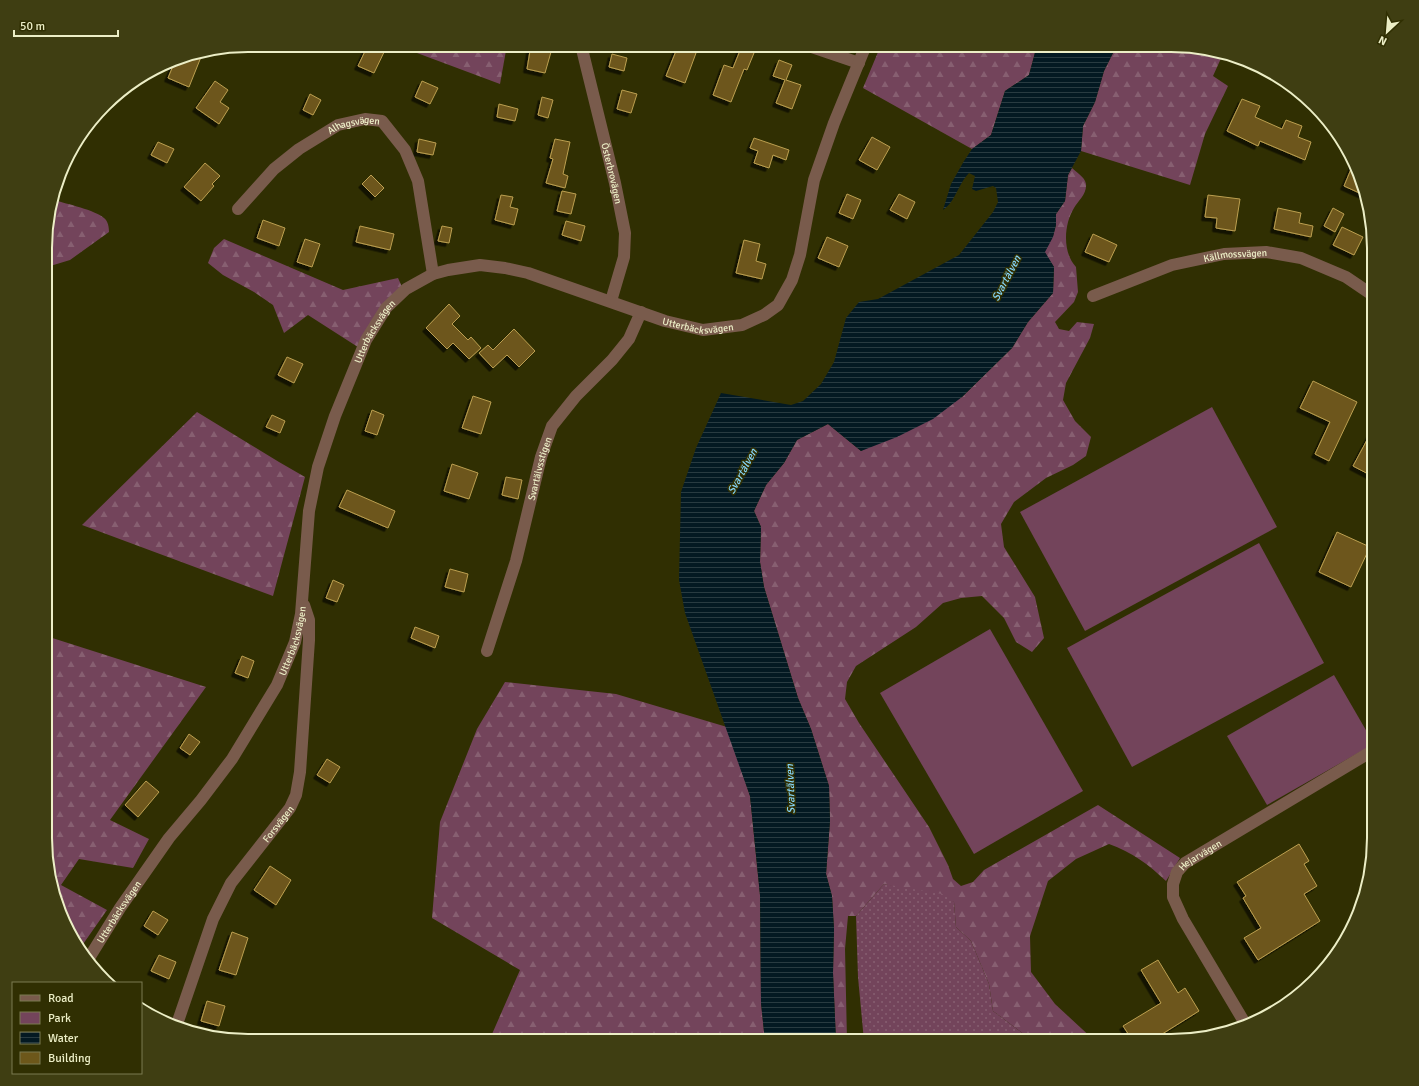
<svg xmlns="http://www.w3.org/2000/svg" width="1419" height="1086" font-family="Signika,sans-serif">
	<defs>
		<pattern id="forest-firs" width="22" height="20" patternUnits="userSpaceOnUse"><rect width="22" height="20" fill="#73445b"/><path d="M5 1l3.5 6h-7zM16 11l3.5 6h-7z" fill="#875f71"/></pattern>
		<pattern id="garden-dots" width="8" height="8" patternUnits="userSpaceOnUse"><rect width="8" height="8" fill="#73445b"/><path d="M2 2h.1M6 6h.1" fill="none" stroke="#875f71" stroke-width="1.8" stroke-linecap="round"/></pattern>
		<pattern id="water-rules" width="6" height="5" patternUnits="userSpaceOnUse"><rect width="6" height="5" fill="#031922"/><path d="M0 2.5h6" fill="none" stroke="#283b41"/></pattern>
		<filter id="shadow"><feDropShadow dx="-3.5" dy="3.5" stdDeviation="0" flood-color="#0009"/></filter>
	</defs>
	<rect width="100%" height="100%" fill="#302f02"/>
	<g fill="#73445b">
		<path d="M1212,407L1277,527L1085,631L1020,512Z"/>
		<path d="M1259,543L1324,663L1132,767L1067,648Z"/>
		<path d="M990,629L1083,791L974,854L880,693Z"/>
		<path d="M1334,675L1374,744L1267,805L1227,736Z"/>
	</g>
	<g fill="url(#forest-firs)">
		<path d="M420,45H507L500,84L417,53Z"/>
		<path d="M881,45H1037L1029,75L1005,91L991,135L972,149L863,88Z"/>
		<path d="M1117,45H1184L1193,49L1194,48L1223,54L1213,76L1228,86L1205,134L1190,185L1081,151L1083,126L1095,102L1104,71Z"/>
		<path d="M1072,168C1076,172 1085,177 1086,184C1087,194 1078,201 1074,208C1064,224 1062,252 1076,267L1078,292L1074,302L1055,322L1059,329L1069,331L1077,322L1094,324L1090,338L1066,383L1063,400L1075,421L1091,437L1086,456L1073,465L1046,478L1014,502L1001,524L1004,547L1035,597L1044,638L1032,652L1016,642L1004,618L982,596L961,598L943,603L916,627L856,666L847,682L845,699L859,723L929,827L948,865L953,879L961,886L973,882L984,870L1098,805L1180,858L1166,881C1149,865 1132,852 1109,844L1076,859L1048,881L1030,936L1031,972L1055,1004L1095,1041H1033L993,1011L989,984L971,941L956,927L954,902L884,884L856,916H848L845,949L847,1041H836L833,973L834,929L832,896L826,874L830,821L829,786L811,729L798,698L764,587L760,562L761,527L754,511L766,485L784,463L797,440L828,424L861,451L962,397L1012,348L1028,322L1053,293L1054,267L1044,252L1053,236L1056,225V214L1065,201L1068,175Z"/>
		<path d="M54,200C67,204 95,210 104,218C108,221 109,227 109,232L70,260L47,267V222Z"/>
		<path d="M224,239L343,290L398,278L403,289L361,349L308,315L284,333L273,305L254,292L223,275L208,263L214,248Z"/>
		<path d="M197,412L279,462L305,477L273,596L82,525Z"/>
		<path d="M46,636L206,687L110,820L149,839L133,868L79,859L61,885L107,910L81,947L66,928L45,851Z"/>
		<path d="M505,682L616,694L727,727L750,796L760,895L761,1003L765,1041H489L520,970L432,918L440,822L477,729Z"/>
	</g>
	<path fill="url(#garden-dots)" d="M884,884L942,894L954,902L956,927L971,941L989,984L993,1011L1033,1041H864L858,977L856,916Z"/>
	<path fill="url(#water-rules)" d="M1037,45H1117L1104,71L1095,102L1083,126L1081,151L1068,175L1065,201L1056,214V225L1053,237L1045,252L1054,267L1053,293L1028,322L1012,348L962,397L933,419L897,437L861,451L828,424L797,440L784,463L766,485L754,511L761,527L760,562L764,587L798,698L811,729L829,786L830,821L826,874L832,896L834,929L833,973L836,1041H765L761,1003L760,895L750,796L685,613L679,580L681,492L696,448L721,393L791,405L803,401L821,384L834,362L846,318L859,302L878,299L959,255L993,212L998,202L996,188L993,186L976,191L972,189L975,176L969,173C958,184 956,201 943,210L951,184L964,161L972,149L991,135L1005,91L1029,75Z"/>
	<g fill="#6d571a" stroke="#bc9f51" filter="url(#shadow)">
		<path d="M368,45H380L386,48L374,73L358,66Z"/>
		<path d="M531,45H553L545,73L527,69Z"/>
		<path d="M678,46L696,53L685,83L666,76Z"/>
		<path d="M741,48L754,53L747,70L744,69L731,102L713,95L724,65L733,68Z"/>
		<path d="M193,54L201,57L189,87L168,78L175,61L183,56Z"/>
		<path d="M612,54L627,58L624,71L609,67Z"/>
		<path d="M779,60L792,65L786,80L801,85L792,109L776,103L785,80L773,76Z"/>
		<path d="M215,81L228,90L220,102L229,108L219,124L196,108Z"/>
		<path d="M422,81L438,88L430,104L415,97Z"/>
		<path d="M622,90L637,94L631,113L617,109Z"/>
		<path d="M310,94L321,100L313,115L303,110Z"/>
		<path d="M542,97L553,100L548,118L538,115Z"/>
		<path d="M1242,99L1260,106L1255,117L1282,129L1286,120L1302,126L1298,137L1311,142L1305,160L1260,141L1258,146L1227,131Z"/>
		<path d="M499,104L518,109L515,121L497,117Z"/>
		<path d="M872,137L890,147L877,170L859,160Z"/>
		<path d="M754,138L789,150L786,160L773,155L769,168L754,163L758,151L750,148Z"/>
		<path d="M419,139L436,143L433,155L417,152Z"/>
		<path d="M555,139L570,142L563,174L568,176L565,188L546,183L553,159L550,158Z"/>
		<path d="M158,142L174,149L167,163L151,155Z"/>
		<path d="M1354,162L1366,196L1344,186Z"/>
		<path d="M205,163L220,176L212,184L214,186L201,201L184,187Z"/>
		<path d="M371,175L384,188L375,197L362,184Z"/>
		<path d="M562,191L576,194L571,214L557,211Z"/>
		<path d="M847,194L861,200L853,219L839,213Z"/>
		<path d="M899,194L915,202L907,219L890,210Z"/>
		<path d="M501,195L513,197L510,207L518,209L514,225L495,220Z"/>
		<path d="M1208,195L1240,199L1235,231L1216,228L1217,218L1205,217Z"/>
		<path d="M1278,208L1301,213L1299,223L1313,226L1311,237L1274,229Z"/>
		<path d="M1333,208L1344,214L1335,232L1324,226Z"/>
		<path d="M263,220L285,228L279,246L257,238Z"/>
		<path d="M566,221L585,226L581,241L562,235Z"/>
		<path d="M360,226L394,234L390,250L356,242Z"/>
		<path d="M442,226L452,228L449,243L438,241Z"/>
		<path d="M1342,227L1363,237L1354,255L1333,245Z"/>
		<path d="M1093,234L1117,245L1109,262L1085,252Z"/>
		<path d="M827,237L848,246L839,267L818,258Z"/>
		<path d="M305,239L320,244L312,267L297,262Z"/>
		<path d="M744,240L760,244L756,261L766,264L762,279L736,273Z"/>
		<path d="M449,304L460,316L452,324L468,340L471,337L481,348L469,359L453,343L447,349L426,328Z"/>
		<path d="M514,329L535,351L519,367L507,355L493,368L479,353L488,345L493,350Z"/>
		<path d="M287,357L303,364L294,383L278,375Z"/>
		<path d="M1313,381L1357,402L1329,461L1315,454L1330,422L1300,408Z"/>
		<path d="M473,396L491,402L481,434L462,428Z"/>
		<path d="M372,410L384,415L377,435L365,431Z"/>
		<path d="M272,415L285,421L280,433L266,427Z"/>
		<path d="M1374,427V477L1353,466Z"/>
		<path d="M452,464L478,473L469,499L444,491Z"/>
		<path d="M506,477L522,480L518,499L502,495Z"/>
		<path d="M347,490L395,511L388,528L339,507Z"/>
		<path d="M1337,532L1370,547L1351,587L1319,572Z"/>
		<path d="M450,569L468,574L464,592L445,587Z"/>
		<path d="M333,580L344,585L337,602L326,598Z"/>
		<path d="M415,627L439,636L435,648L411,638Z"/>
		<path d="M242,656L254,661L248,678L235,673Z"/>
		<path d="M189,734L200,742L190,755L180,748Z"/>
		<path d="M327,759L340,767L330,783L317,775Z"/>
		<path d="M146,781L159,792L138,817L125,805Z"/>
		<path d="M1299,844L1309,861L1304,864L1317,886L1304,894L1320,921L1258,960L1244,938L1261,928L1243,898L1246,896L1237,882Z"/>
		<path d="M270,866L291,880L276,905L254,890Z"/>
		<path d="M153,911L168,920L158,935L144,926Z"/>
		<path d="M232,932L248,938L236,975L219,970Z"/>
		<path d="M159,955L176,962L169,979L151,971Z"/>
		<path d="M1158,960L1178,993L1185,988L1199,1011L1151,1041H1133L1123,1026L1161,1003L1141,970Z"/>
		<path d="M207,1001L225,1006L219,1026L201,1021Z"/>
	</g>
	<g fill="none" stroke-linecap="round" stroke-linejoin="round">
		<g stroke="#795b4c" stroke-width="12">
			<path id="s1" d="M581,45L615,183L625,233L624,257L611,301"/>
			<path d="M806,45L859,63"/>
			<path id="s2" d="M238,209L274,169L299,149L338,125L365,119L382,121L405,150L418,181L433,274"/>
			<path id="s3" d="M1093,296L1172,265L1224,254L1266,252L1301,258L1346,277L1374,296"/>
			<path id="s4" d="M487,651L516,561L541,457L552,426L576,396L612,360L629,339L641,312"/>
			<path id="s5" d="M89,958L120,908L169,838L201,800L232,759L277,685L295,642L301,614L309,511L318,467L335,416L366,340L386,308L406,289L433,274L448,270L480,265L505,268L528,273L665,321L703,330L742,325L764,315L778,305L792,280L800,255L814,180L834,123L866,45"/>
			<path id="s6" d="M1246,1025L1183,919L1173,897V884L1177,872L1185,863L1374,750"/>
			<path id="s7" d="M176,1027L213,919L231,883L290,808L296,795L300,772L309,640V620L304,605"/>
		</g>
	</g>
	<g text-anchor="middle" stroke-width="3" stroke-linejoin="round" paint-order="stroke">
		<g font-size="10" fill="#eceec6" stroke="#302f02">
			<text dy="4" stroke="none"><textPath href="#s2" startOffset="147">Alhagsvägen</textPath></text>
			<text dy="4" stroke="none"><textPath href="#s1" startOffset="132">Österbrovägen</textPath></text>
			<text dy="4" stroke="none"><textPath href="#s3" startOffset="149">Källmossvägen</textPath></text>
			<text dy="4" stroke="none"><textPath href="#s5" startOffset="1063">Utterbäcksvägen</textPath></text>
			<text dy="4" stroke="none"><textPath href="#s5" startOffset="703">Utterbäcksvägen</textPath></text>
			<text dy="4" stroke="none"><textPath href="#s4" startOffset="190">Svartälvsstigen</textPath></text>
			<text dy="4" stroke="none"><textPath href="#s5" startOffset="379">Utterbäcksvägen</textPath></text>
			<text dy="4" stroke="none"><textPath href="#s7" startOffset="230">Forsvägen</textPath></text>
			<text dy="4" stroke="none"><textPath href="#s6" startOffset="202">Hejarvägen</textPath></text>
			<text dy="4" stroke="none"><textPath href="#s5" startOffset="55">Utterbäcksvägen</textPath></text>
		</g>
		<g font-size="11" font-style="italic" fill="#87d7fb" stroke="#302f02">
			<text transform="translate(1006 278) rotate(-62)" y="4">Svartälven</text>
			<text transform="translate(742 471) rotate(-61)" y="4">Svartälven</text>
			<text transform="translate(790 789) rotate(-92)" y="4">Svartälven</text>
		</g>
	</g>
	<path d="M0 0H1419V1086H0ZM248 52H1171A196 196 0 0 1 1367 248V838A196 196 0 0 1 1171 1034H248A196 196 0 0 1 52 838V248A196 196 0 0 1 248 52Z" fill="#3f3e12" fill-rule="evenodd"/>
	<path fill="none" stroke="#eceec6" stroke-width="2" d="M248 52H1171A196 196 0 0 1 1367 248V838A196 196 0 0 1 1171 1034H248A196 196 0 0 1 52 838V248A196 196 0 0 1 248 52Z"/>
	<rect x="12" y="982" width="130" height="92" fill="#302f02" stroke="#7b7b50"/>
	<rect x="20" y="995" width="20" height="6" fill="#795b4c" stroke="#7b7b50"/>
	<text x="48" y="1002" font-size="12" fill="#eceec6">Road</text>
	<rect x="20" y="1012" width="20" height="12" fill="#73445b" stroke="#7b7b50"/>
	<text x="48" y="1022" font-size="12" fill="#eceec6">Park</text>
	<rect x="20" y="1032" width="20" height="12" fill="url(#water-rules)" stroke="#7b7b50"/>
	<text x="48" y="1042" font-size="12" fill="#eceec6">Water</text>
	<rect x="20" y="1052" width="20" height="12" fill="#6d571a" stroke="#7b7b50"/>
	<text x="48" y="1062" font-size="12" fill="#eceec6">Building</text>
	<g transform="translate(1387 32) rotate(206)" stroke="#302f02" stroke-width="3" paint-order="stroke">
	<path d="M0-3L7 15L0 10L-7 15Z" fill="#eceec6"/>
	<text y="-6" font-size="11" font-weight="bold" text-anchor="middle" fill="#eceec6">N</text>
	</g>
	<path d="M14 30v6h104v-6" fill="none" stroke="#eceec6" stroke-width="2"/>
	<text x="20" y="30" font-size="12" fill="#eceec6" stroke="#302f02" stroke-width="3" paint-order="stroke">50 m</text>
</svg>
